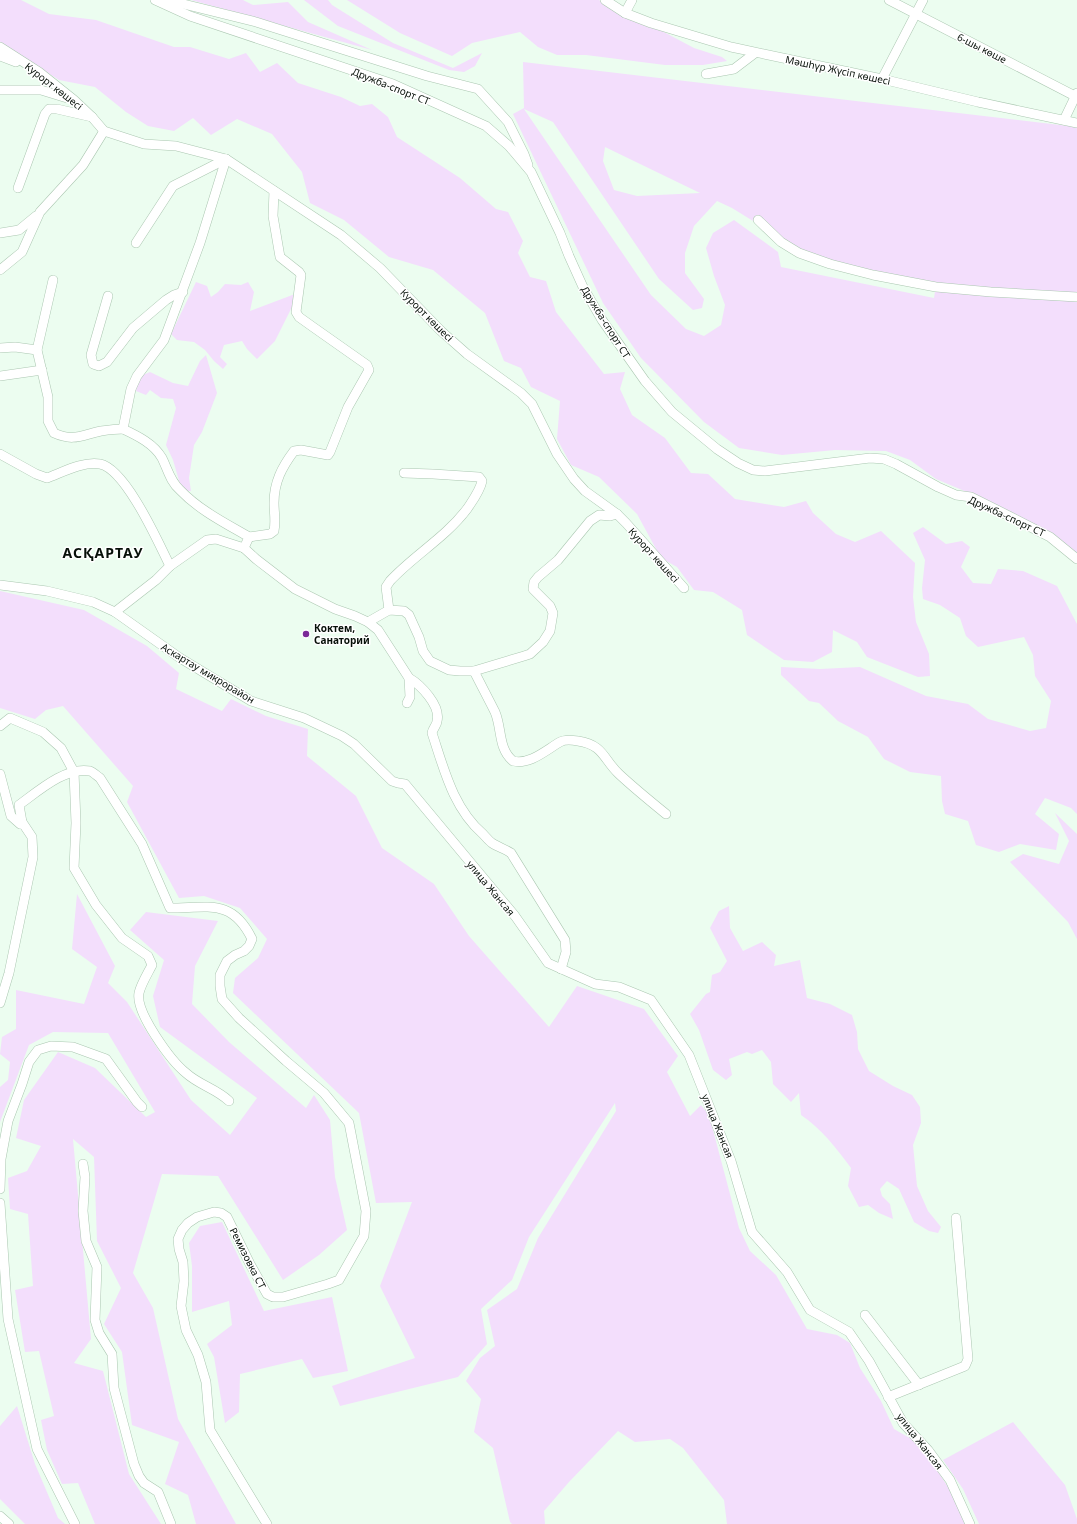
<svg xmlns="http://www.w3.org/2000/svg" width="1077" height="1524" font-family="'Noto Sans',sans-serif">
	<rect width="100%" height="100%" fill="#ecfdf0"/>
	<g fill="#f3defc" fill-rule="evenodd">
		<path d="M0,0H21L49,14L96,20L174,47H190L229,59L246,53L260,72L277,63L298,83L341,97L360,106L372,104L388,117L397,137L460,178L496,209L508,212L523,241L518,253L530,277L546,281L556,312L604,374L625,372L620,389L632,415L665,438L691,473L708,474L735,499L784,507L806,501L813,513L836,534L855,542L881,531L915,563L913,597L916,622L929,654L930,676L918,677L867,657L857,642L833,630L832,652L813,662L784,660L747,635L742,610L713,592L694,590L677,567L661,558L637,514L599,477L571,465L557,439L560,401L531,387L521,368L504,361L485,313L433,270L389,257L344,220L310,203L302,172L272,134L237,119L211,135L193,118L174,131L148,126L126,112L95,87L59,80L20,55L0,50Z"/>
		<path d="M191,0H243L253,5L288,2L308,22L372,50Z"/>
		<path d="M304,0H328L332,5L393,43L453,68L482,53L475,66L464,72L449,70L338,26Z"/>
		<path d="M347,0H599L617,12L662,31L694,48L722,57L727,61L703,65H665L586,55H557L538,47L520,32L472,43L452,56L400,33Z"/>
		<path d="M523,62L1077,127V553L1063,543L988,501L936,479L910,460L886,451L835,450L782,455L739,448L704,422L641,358L603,303L513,114L524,108ZM524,109L553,122L659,279L693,310L702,308L704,299L685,273V253L694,226L717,201L732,208L813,258L936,285L934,298L781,267L778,252L734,220L713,233L706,248L714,276L725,305L721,325L704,336L686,329L651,295ZM605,147L700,193L637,196L614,190L603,161Z"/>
		<path d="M196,282L207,286L211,297L218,292L225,284L241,285L248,282L254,292L250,311L295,294L296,299L275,341L257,359L247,349L242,341L224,345L220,357L227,364L223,369L214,361L205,350L194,342L177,340L171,334Z"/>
		<path d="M206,355L217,393L202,432L194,445L189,478L191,491H184L180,484L173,460L166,445L176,408L173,399L161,398L150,390L146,395L136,391L138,382L143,375L150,372L173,383L188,386L200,361Z"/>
		<path d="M923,527L946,544L962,541L970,547L961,567L973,583L991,584L998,569L1023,571L1057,586L1077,624V814L1071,808L1045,798L1035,814L1059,834L1056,850L1020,844L999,852L976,845L968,821L945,814L942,801L941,776L910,772L884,759L868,737L838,721L819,703L809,701L781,675V667L820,669L860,667L926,696L968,704L988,719L1030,731L1046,728L1051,701L1035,676L1033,655L1024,637L978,647L966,636L960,618L940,605L923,599L922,588L925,560L913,533Z"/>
		<path d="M0,591L84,610L147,646L179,673L176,689L222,711L231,699L266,716L308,729L307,756L356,796L382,848L434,884L469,936L549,1027L577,986L644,1009L678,1056L667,1072L690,1116L701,1105L709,1115L739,1228L750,1251L776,1275L807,1329L837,1335L850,1343L860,1368L881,1401L894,1429L915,1441L931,1461L952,1493L966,1524H727L724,1500L683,1448L670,1439L635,1442L618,1431L569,1482L544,1511L545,1524H512L510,1522L493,1448L474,1432L481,1399L466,1381L480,1358L495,1346L487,1310L517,1289L538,1238L616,1111L615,1103L529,1237L512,1280L481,1309L487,1344L458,1377L340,1406L332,1386L415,1358L380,1286L412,1202L376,1203L359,1113L233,993L235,978L258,958L267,939L240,908L204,896L179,898L127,802L133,786L63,706L46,710L35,719L0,708Z"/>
		<path d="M1055,813L1077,834V939L1068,922L1010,862L1023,854L1059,864L1069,841Z"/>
		<path d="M77,894L115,966L108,983L127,1002L191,1100L230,1135L257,1098L160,1027L153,996L164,960L130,930L146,912L218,921L195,966L192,1004L229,1042L306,1108L314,1095L330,1120L335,1177L347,1230L319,1255L283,1280L218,1176L162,1174L133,1273L153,1308L178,1419L236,1524H196L188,1495L165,1484L179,1442L132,1425L122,1352L104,1324L121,1288L97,1241L94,1157L73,1139L91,1339L74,1363L103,1371L129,1474L161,1524H95L78,1483L62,1484L47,1450L41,1420L54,1416L39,1351L25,1352L15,1290L33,1286L28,1214L10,1209L8,1178L27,1171L41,1146L16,1138L24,1100L58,1052L95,1068L146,1117L155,1112L108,1033L53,1032L29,1045L0,1122V1087L8,1080L10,1062L0,1054L2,1037L16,1029V990L84,1004L97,967L72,949Z"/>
		<path d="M729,906L730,928L743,951L762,942L776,955L774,966L800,960L807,998L830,1004L852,1015L857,1032L858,1049L869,1071L893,1086L912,1095L920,1107L921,1123L913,1145L917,1186L928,1211L941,1227L938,1233L929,1231L914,1222L899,1189L887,1181L880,1189L882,1196L890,1204L893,1219L879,1213L868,1205L859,1207L848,1186L851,1168C836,1148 822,1129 801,1115L799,1093L791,1102L773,1084L771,1062L762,1050L752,1054L747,1052L729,1059L732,1075L726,1080L713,1070L699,1030L690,1014L706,994L710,992L712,975L720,972L727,961L710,928L719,911Z"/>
		<path d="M222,1222L264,1311L332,1297L348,1371L313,1378L302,1359L240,1374L239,1412L225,1423L214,1357L207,1344L232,1325L229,1301L192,1312V1266L189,1243L200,1226Z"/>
		<path d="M17,1406L35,1464L58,1518L65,1524H25L0,1499V1426Z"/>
		<path d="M1013,1422L1065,1485L1077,1519V1524H979L963,1489L943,1460Z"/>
	</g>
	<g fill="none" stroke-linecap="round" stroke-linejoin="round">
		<defs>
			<g id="minor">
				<path d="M155,0L190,16L393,84L486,126L509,146L531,172L560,233L569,256L583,287L602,320L645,381L672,412L717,449L738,463L753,470L765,471L870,458L884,459L896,464L938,487L956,495L971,497L1009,516L1050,537L1077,559"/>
				<path d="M167,0L256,22L427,76L478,89L508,122L524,154L528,165"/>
				<path d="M605,0L625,13L651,23L731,47L882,79L978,102L1077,123"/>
				<path d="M889,0L1075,96"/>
				<path d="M625,13L632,0"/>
				<path d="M0,47L39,72L74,100L92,117L104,131L144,144L176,146L226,159L341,235L380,268L441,331L467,354L521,393L532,404L557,454L574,479L585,491L617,514L626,523L684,588"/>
				<path d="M0,56L16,62"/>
				<path d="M706,74L734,69L755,53"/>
				<path d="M882,79L923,0"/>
				<path d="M0,90H41L67,98"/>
				<path d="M1064,120L1077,93"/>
				<path d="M226,159L200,243L164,340L137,376L131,389L123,429C138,436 154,444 162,458C168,470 170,481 180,490C199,510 225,523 249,537L244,548L256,559L295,589L335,609L355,616L368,622L378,630L409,678L410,697L407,703"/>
				<path d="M18,188L45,114L49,109H57L92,117"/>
				<path d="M758,220L781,242L799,253L830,264L873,275L936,287L991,292L1077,297"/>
				<path d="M0,233L19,230L36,216"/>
				<path d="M136,243L173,186L226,159"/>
				<path d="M0,270L22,252L40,212L83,165L104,131"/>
				<path d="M53,280L37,350L48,397V421L54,433C74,442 82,435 101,431C108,430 116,429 123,429"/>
				<path d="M108,296L91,355L93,364L99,366L107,362L133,328L166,300L174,295L183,292"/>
				<path d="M0,348L15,347L37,350"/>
				<path d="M0,376L42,370"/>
				<path d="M0,454L36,474L47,478C63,472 83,461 100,464C126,469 159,544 170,566"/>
				<path d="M249,537L270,534L274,531C276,521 274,512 274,503C274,482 282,467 294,451L301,450L328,455L330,452L348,407L369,370L367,365L313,327L299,317L296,312L301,275L299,272L280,257L273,216L274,191"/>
				<path d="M0,585L47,591L93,602L115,612L180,658L251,701L304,718L342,736L354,744L392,781L398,783L405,784L515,916L548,963L595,984L619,987L651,1000L689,1055L731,1161L752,1232L787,1272L810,1310L849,1332L869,1361L903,1423L928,1450L950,1480L970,1524"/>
				<path d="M389,610L386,587L390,581C414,555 445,538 467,509C473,500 480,491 482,481L479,477L433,474L404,473"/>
				<path d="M115,612L156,580L170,566L207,540L216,539L244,548"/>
				<path d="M368,622L389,610L404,611L409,615L419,637L423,651L430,661L449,670L460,671H474L524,656L530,654L543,642L550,631L553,613L550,606L533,589L534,582L538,577L558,560L590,521L599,515L610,516L617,514"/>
				<path d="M474,671C481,685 488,698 495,712C502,728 498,749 513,761C530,765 546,750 560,742C565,739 572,740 578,741C604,745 603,759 619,774C634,788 650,801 666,814"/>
				<path d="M409,678C421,685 441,706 437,721C437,725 433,728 432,733C444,769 453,808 483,834C486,837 489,841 492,843C498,847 505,849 511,853L565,940L566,952L561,969"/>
				<path d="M0,726L10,718L43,732L61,748L74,772L76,823L74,868L96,905L122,938L148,956L152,965C148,973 141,984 139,993C135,1012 171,1061 186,1073C199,1085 217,1089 229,1101"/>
				<path d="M0,774L11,816L20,824L22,822"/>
				<path d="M0,1003L9,973L33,857L32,837L22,822L19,805C37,792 66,766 90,771C93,772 97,776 100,778L142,844L170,908C208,908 232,898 252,939L249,946L244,951L235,955L227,961L220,975V986L222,999L239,1018L286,1061L324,1093L349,1123L366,1211L364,1236L339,1280L328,1284L283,1297H273L267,1294L250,1264L227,1217L221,1213L214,1212L197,1217L188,1223L182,1230L178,1239L179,1249L183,1262L184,1281L181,1306L186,1330L198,1355L206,1382L210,1430L267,1524"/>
				<path d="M83,1164L85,1177L83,1211L86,1241L97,1267L95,1320L99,1333L112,1354L114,1388L134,1464L139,1476L144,1483L158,1492L171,1524"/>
				<path d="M0,1189L1,1159L8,1121L22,1084L29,1062L38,1050L51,1046L73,1047L106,1059L137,1102L142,1107"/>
				<path d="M0,1203L8,1319L37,1449L75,1524"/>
				<path d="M865,1315L919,1385"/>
				<path d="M888,1397L965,1366L968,1359L956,1218"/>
				<path d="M0,1516L9,1524"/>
			</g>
		</defs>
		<use href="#minor" stroke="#abc7b1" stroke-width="10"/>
		<use href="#minor" stroke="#fff" stroke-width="9"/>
	</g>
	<circle fill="#7b2898" stroke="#fff" stroke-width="1.5" cx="306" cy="634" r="4"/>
	<g text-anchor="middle" stroke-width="3" stroke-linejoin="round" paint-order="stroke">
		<g font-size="10" fill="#071009" stroke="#fff">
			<text transform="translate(982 48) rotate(27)" y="4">6-шы көше</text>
			<text transform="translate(838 70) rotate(12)" y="4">Мәшhүр Жүсіп көшесі</text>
			<text transform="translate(54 86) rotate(38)" y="4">Курорт көшесі</text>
			<text transform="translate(391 86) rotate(22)" y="4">Дружба-спорт СТ</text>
			<text transform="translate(427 315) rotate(45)" y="4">Курорт көшесі</text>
			<text transform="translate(606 322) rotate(58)" y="4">Дружба-спорт СТ</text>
			<text transform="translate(1007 516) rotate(25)" y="4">Дружба-спорт СТ</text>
			<text transform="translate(654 555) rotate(48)" y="4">Курорт көшесі</text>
			<text transform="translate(208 673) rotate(31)" y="4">Аскартау микрорайон</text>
			<text transform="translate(491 888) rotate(50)" y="4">улица Жансая</text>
			<text transform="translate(718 1126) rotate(68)" y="4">улица Жансая</text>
			<text transform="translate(248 1258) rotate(63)" y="4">Ремизовка СТ</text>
			<text transform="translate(920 1441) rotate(52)" y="4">улица Жансая</text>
		</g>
		<g font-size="10" font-weight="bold" fill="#071009" stroke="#fff" text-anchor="start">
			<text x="314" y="632">Коктем,<tspan x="314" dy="12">Санаторий</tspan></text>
		</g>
		<g font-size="14" font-weight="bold" letter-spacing="1" fill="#071009" stroke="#fff">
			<text x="103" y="558">АСҚАРТАУ</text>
		</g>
	</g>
</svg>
